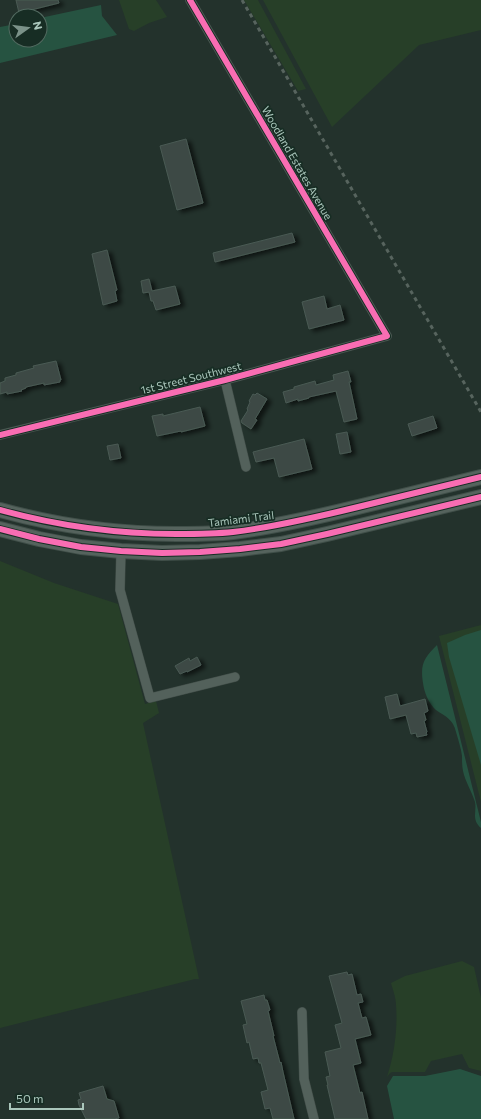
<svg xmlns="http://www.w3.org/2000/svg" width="481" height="1119" font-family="Commissioner,sans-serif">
	<defs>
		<filter id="shadow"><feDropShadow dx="4.5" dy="2.5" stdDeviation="2" flood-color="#0009"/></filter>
	</defs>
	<rect width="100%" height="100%" fill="#23322c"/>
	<g fill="#273f28">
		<path d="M119,0H156L167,17L149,23L134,31L129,29Z"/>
		<path d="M244,0H258L306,89L298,91Z"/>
		<path d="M263,0H481V30L419,45L332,127Z"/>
		<path d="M0,561L54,583L118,604L145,704L156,701L159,713L143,723L199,979H195L0,1028Z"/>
		<path d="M481,625V802L439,636Z"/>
		<path d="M462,961L474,967L481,998V1071L469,1068L462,1054L431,1061L425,1072H392L390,1073L387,1077C394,1055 398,1029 396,1005C396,998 393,990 391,983L405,976Z"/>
	</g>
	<g fill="#265341">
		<path d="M101,5L102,16L117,35L0,63V27L16,24V40H40V18Z"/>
		<path d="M481,630V765L449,657L447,643L465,635Z"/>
		<path d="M437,645L481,822V828C471,819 477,812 475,802C472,792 465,781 463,771C462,766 462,761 462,756C461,748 458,739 456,732C453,719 446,717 436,710C429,704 424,692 423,683C420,664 424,658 437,645Z"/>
		<path d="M460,1069L481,1076V1119H394L387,1086L393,1076H425Z"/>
	</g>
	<g fill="#3c4a44" stroke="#4a5a54" filter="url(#shadow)">
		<path d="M16,0H58L59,3L19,13Z"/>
		<path d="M186,139L203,203L177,210L160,146Z"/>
		<path d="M292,233L295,242L215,262L213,253Z"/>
		<path d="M107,250L117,290L115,291L117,301L103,305L92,254Z"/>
		<path d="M149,279L152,291L175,286L180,304L156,310L153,301H151L149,292L143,293L141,281Z"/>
		<path d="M324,296L327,309L340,305L344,320L309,329L302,302Z"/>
		<path d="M56,361L61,380H60V382L44,385V383L26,387V388L21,390L22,391L7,394V392L0,394V383L5,381V378L16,375V373L34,368L33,366Z"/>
		<path d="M348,371L351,382H349L357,419L344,422L336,391L309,397V398L298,401V399L286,403L283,392L294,389V387L315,381L316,385L334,380L333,375Z"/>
		<path d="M257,393L267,399L255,419L257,420L251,429L242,423L241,421L248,410L247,409L250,402L249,401L253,394L255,395Z"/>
		<path d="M200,407L205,426L181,432V431L157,436L152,416L163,414V416Z"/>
		<path d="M433,416L437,428L412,436L408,424Z"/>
		<path d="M347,432L351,452L340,454L336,434Z"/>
		<path d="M304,439L312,469L279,477L274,458L256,462L253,452Z"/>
		<path d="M118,444L121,458L110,460L107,446Z"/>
		<path d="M197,657L201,665L187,672V671L180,674L175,666L189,658L190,661Z"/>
		<path d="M397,694L400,706L425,699L428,711L424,713L426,720L424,721L427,732L426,733L427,735L417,737L416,733L411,734L406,715L390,719L385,697Z"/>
		<path d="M347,972L348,975L352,974L357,995L361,994L363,1002L358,1003L362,1018L366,1017L371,1035L355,1039L361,1063L353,1065L360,1093L362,1092L368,1119H335L327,1085H328L326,1077L330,1076L325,1052L341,1048L335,1025L342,1023L329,976Z"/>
		<path d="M264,995L265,1000H267L270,1010L268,1011L274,1036H273L280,1063L281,1062L283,1072L294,1119H273L270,1108L265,1109L261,1092L268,1090L261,1063H259L258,1058L253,1059L249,1042L247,1043L243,1025L247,1024L241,1001Z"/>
		<path d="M103,1086L107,1099L114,1101L119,1118L114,1119H86L79,1105L78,1100L81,1099L79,1093Z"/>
	</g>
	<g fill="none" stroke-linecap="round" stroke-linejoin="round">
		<defs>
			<g id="street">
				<path d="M225,380L246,467"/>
				<path d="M0,435L225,380L387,336L190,0"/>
				<path d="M121,551L120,590L150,698L235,677"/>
				<path d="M302,1012L304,1079L314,1119"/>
			</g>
			<g id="primary">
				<path d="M0,510C58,526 116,534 176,534C195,534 214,534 233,532C275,527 317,517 358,507C399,497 440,487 481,477"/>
				<path d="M0,529L39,539L81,547L121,551L162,553L200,552L240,549L281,544L327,534L481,497"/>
			</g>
		</defs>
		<use href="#street" stroke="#414d48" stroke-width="10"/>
		<use href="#primary" stroke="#404f49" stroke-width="16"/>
		<use href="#street" stroke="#53615b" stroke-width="9"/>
		<use href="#primary" stroke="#55635d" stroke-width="14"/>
		<path stroke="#57645e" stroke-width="3" stroke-dasharray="4 4" stroke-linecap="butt" d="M242,0L481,412"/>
		<defs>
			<g id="cycleway">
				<path d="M0,435L225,380L387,336L190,0"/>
				<path d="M0,510C58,526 116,534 176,534C195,534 214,534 233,532C275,527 317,517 358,507C399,497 440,487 481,477"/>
				<path d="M0,529L39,539L81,547L121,551L162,553L200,552L240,549L281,544L327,534L481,497"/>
			</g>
		</defs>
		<use href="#cycleway" stroke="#172d24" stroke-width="8"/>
		<use href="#cycleway" stroke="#f96db3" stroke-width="6"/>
	</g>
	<g text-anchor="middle" stroke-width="3.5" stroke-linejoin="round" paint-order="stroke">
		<g font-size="11" fill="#aac6bb" stroke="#172d24">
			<text transform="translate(297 163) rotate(60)" y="4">Woodland Estates Avenue</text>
			<text transform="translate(191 378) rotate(-14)" y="4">1st Street Southwest</text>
			<text transform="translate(241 519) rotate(-7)" y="4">Tamiami Trail</text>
		</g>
	</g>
	<g transform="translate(28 28) rotate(76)"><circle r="19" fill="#172d24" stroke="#526a60"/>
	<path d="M0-3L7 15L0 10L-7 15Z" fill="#7b9289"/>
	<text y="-6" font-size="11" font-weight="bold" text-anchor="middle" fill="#aac6bb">N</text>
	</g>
	<path d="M10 1103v6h73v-6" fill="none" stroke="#aac6bb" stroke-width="2"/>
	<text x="16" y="1103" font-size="12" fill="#aac6bb" stroke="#172d24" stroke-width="3" paint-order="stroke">50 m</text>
</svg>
